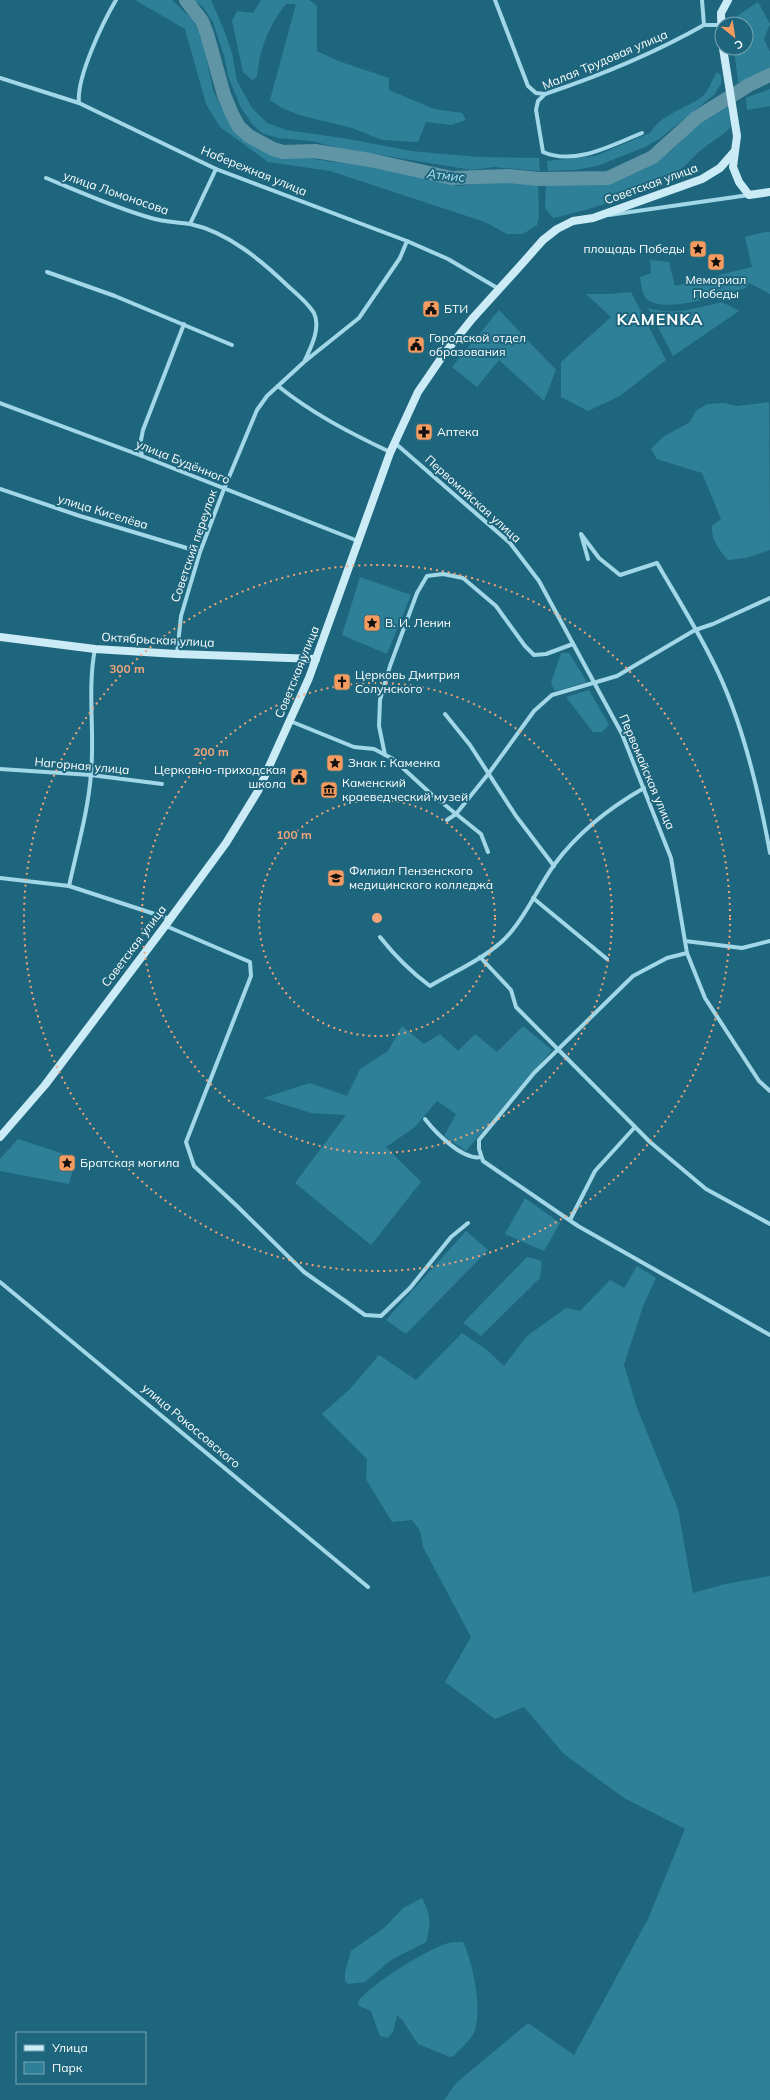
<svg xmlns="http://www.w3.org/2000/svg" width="770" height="2100" font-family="Mulish,sans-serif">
	<rect width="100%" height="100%" fill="#1e667d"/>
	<g fill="#2e8099">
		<path d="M135,0H172L190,17L196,26L203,42L213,90L223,111L248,138L278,156L292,155L333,162L359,163L387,168L458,186L522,180L538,181L539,218L537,225L523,234H507L485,222L330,171L268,162L220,127L206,104L185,29Z"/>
		<path d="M194,0H211L224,30L232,53L237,81L252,108L267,123L286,130L349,139L411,151L478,157L539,158L540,171L494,167L472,170L344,149L311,141L278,138L262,133L253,125L241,108L228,76L225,59L213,22L203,7Z"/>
		<path d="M261,0H309L317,6V51L338,61L389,78V90L434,109L462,113L466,120L451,125L426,122L418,142L382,140L352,128L299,115L282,108L270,100L296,4H286C268,27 260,48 257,77L252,80L243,72L232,21L237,11L253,13Z"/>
		<path d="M758,2L770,24L764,39L770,52V69L748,82H738L734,48H746V24H734V18Z"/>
		<path d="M717,72L721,75V84L714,95L659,139L645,147L597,166L576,170L548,171L547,161L595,156L650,133C663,112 685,110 703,96C709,91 712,79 717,72Z"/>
		<path d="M770,89V106L747,110L746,98Z"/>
		<path d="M728,107L731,126C723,136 715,139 705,147C696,153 690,162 682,168C648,192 594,209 553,218L545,208L546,184H594L614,180L670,152L695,127Z"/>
		<path d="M765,232H770V294L749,283L746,288C725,293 662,316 646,298C642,293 641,283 640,277L651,273L650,260L669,262L675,286L752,267L745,237Z"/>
		<path d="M631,292L666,360L620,396L588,411L561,397V362L611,317L586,294H611Z"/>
		<path d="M722,302L739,311L673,356L648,308C672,316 698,308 722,302Z"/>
		<path d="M499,310L556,370L544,401L499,360L477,387L452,367Z"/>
		<path d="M769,402L770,550L746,558L728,560C719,550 711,540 712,526L721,519L702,473L657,459L651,449L663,437L690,422L696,411L707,404L724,403L737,406Z"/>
		<path d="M360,577L411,595L387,654L342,635Z"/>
		<path d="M561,653H569L587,682L555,691L551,683Z"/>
		<path d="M589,690L609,725L602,732H593L566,697Z"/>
		<path d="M402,1026L424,1044L440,1034L458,1051L475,1034L497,1052L523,1026L552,1050L466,1151L444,1136L456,1114L437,1101L415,1127L386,1147L421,1182L371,1245L295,1183L346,1115L311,1113L263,1098L310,1083L347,1096L360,1069L388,1051Z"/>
		<path d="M18,1139L76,1158L69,1184L0,1171V1159Z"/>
		<path d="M525,1198L560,1223L544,1251L505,1234Z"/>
		<path d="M466,1231L488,1250L406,1334L386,1320Z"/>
		<path d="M527,1257L542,1261L540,1278L481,1336L463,1323Z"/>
		<path d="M637,1266L656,1278L643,1306L624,1365L637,1408L678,1509L693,1593L725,1584L770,1576V2100H444L456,2083L528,2023L574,2055L648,1919L685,1829L624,1798L564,1754L524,1707L495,1719L445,1682L471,1637L423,1547L420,1531L412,1520L392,1522L366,1479L367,1459L322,1414L349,1390L379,1355L416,1380L462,1333L487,1350L504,1366L527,1336L566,1308L580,1311L610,1280L624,1288Z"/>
		<path d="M422,1898C431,1916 431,1923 426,1942L391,1960L365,1982L348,1984L345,1981V1972L351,1951L384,1928L403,1908Z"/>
		<path d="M463,1942C473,1962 482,2008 475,2030C472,2039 460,2049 454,2056L450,2057L418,2044L403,2021L397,2015L393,2032L387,2038L380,2036L371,2011L359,2006L358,2002C369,1985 425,1951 445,1944C451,1942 457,1942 463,1942Z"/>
	</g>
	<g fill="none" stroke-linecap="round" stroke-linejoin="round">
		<path stroke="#6095a6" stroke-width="14" d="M186,0L202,21L207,34L224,95L232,114L239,127L249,136L273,149L283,152L315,151L370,160L452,178L508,176L540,179L608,178L653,157L696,118L749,85L770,75"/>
		<g stroke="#a1d7e7" stroke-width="4">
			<path d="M495,0L528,86L536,93L545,94"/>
			<path d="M702,0L704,25H720"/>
			<path d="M0,78L79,103L216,169L407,241L448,259L499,289"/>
			<path d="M79,103C76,78 103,22 116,0"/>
			<path d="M642,133C612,145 575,166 543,152L536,110L538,101L545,94C602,75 651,55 704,25"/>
			<path d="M46,178C80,192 115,208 151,218C164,222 177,222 190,224C228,232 262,261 289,287C297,294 308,303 314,313C321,328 311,347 305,360"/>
			<path d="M609,215L749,195"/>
			<path d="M190,224L216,169"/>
			<path d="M47,272L115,296L232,345"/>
			<path d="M278,386C313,414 350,433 390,452"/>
			<path d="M0,403L142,456L358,541"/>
			<path d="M395,443L510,543L539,581L622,734L671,858L687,953L705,998L759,1081L770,1091"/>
			<path d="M142,456L140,445L143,430L184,324"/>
			<path d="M0,489L80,516L200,552"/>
			<path d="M588,559L581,534L599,558L620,575L657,563C675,594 695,626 711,658C740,713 759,792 770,853"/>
			<path d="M177,654L181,616L200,552L224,489L257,410L267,396L304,362L359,318L400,258L407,241"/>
			<path d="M445,714L470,745L516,816L554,866"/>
			<path d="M290,721L354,747L374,749L393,759L430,793L481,834L488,852"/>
			<path d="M385,755L379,726L380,700L390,666L417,593L427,576L443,574L463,578L496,606L525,646L534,655L546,654L573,644"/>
			<path d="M0,769L91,775L162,784"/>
			<path d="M447,820L456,814L489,773L534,711L552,695L617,676L695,630L713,624L770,598"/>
			<path d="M0,878L69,886L170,919"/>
			<path d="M69,886C77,849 88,812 91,774C95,733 87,689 95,649"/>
			<path d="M533,898L607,959"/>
			<path d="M166,926L250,962L251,976L186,1142L194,1166L237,1206L304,1272L365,1315L381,1316L410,1288L451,1237L468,1223"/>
			<path d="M380,937C395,956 411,972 430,986C457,970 491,956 511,932C528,912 539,886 554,865C578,832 609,808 644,788"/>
			<path d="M685,941L742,948L770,941"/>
			<path d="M687,953L667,958L633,976L534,1073L479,1140V1149L483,1161L578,1226L770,1335"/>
			<path d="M480,957L511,990L516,1007L650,1142L706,1189L770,1224"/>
			<path d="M425,1119C435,1132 463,1161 481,1157"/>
			<path d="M570,1220L595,1171L635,1127"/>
			<path d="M0,1282L368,1587"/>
		</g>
		<g stroke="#cbebf6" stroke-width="8">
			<path d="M722,45L721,13L728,0"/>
			<path d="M723,48L737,136L733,167L739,182L749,195L770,192"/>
			<path d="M0,637L95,649L177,654L316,659"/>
			<path d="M0,1137L45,1085L165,926L226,843L258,791L309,678L390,453L418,392L444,354L472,319L520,266L543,240L557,229L573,221L593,218L702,179L720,168L734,152"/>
		</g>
	</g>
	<g fill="none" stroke="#f2a479" stroke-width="2" stroke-dasharray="2 4">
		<circle cx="377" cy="918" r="118"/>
		<circle cx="377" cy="918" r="235"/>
		<circle cx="377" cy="918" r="353"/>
	</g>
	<defs>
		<symbol id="sight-square" viewBox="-11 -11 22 22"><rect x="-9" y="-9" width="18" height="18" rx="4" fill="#f69b60" stroke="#1e667d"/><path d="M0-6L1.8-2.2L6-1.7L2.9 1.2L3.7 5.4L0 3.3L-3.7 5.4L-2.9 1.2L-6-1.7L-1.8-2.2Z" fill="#111"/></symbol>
		<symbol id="civic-square" viewBox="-11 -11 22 22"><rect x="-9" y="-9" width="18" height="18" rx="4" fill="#f69b60" stroke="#1e667d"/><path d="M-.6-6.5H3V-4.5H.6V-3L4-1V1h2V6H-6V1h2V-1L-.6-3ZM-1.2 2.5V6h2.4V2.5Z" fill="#111"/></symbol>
		<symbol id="pharmacy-square" viewBox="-11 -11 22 22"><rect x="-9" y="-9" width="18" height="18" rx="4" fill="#f69b60" stroke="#1e667d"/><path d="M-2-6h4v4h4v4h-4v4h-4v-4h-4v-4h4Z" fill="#111"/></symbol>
		<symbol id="church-square" viewBox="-11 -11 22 22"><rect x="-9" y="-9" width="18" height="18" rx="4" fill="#f69b60" stroke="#1e667d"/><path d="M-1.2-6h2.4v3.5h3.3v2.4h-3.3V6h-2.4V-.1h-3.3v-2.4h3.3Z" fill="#111"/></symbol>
		<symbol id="museum-square" viewBox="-11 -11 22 22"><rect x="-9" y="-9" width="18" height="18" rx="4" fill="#f69b60" stroke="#1e667d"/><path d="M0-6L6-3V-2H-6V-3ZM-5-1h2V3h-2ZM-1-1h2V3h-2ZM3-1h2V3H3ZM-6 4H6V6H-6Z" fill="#111"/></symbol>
		<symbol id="university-square" viewBox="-11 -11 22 22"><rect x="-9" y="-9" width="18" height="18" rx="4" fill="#f69b60" stroke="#1e667d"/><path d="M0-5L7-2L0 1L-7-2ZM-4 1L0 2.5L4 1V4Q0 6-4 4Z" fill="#111"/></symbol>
	</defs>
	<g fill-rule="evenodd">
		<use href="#sight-square" x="688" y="239" width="20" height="20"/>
		<use href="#sight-square" x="706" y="252" width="20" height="20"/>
		<use href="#civic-square" x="421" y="299" width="20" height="20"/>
		<use href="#civic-square" x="406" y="335" width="20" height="20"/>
		<use href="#pharmacy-square" x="414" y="422" width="20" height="20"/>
		<use href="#sight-square" x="362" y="613" width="20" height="20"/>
		<use href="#church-square" x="332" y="672" width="20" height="20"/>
		<use href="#sight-square" x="325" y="753" width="20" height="20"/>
		<use href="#civic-square" x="289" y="767" width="20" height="20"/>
		<use href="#museum-square" x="319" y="780" width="20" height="20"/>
		<use href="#university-square" x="326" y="868" width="20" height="20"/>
		<use href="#sight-square" x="57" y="1153" width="20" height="20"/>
	</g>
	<g text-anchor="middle" stroke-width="4" stroke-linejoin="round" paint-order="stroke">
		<g font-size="12" fill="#fff" stroke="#1e667d">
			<text transform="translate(605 60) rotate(-23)" y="4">Малая Трудовая улица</text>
			<text transform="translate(254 171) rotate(22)" y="4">Набережная улица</text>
			<text transform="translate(651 184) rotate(-20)" y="4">Советская улица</text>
			<text transform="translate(116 193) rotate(19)" y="4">улица Ломоносова</text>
			<text transform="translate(183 462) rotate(22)" y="4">улица Будённого</text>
			<text transform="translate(473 499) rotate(42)" y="4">Первомайская улица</text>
			<text transform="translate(103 512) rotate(17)" y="4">улица Киселёва</text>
			<text transform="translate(194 546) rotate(-71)" y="4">Советский переулок</text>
			<text transform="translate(158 640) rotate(3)" y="4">Октябрьская улица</text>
			<text transform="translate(297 672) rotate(-68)" y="4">Советская улица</text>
			<text transform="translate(82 766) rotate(5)" y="4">Нагорная улица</text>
			<text transform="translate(647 772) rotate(67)" y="4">Первомайская улица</text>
			<text transform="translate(134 946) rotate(-53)" y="4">Советская улица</text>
			<text transform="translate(191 1426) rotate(40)" y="4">улица Рокоссовского</text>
		</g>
		<g font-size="12" fill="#fff" stroke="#1e667d" text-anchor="start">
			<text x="685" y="253" text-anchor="end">площадь Победы</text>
			<text x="716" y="284" text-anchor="middle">Мемориал<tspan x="716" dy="14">Победы</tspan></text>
			<text x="444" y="313">БТИ</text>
			<text x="429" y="342">Городской отдел<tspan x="429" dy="14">образования</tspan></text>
			<text x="437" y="436">Аптека</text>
			<text x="385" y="627">В. И. Ленин</text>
			<text x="355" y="679">Церковь Дмитрия<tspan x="355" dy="14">Солунского</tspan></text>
			<text x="348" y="767">Знак г. Каменка</text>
			<text x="286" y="774" text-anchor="end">Церковно-приходская<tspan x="286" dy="14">школа</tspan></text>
			<text x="342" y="787">Каменский<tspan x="342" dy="14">краеведческий музей</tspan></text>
			<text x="349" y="875">Филиал Пензенского<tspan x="349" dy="14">медицинского колледжа</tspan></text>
			<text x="80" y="1167">Братская могила</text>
		</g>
		<g font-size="13" font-style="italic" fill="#ace0ef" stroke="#1e667d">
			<text transform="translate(446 175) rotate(6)" y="5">Атмис</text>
		</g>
		<g font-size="16" font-weight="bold" letter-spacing="1" fill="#fff" stroke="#1e667d">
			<text x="660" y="325">KAMENKA</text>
		</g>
	</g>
	<circle cx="377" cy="918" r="6" fill="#f2a479" stroke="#1e667d" stroke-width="2"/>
	<g font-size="12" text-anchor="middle" font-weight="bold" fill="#f2a479" stroke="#1e667d" stroke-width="4" stroke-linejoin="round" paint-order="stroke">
		<text x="127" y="673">300 m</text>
		<text x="211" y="756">200 m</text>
		<text x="294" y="839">100 m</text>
	</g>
	<rect x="16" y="2032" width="130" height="52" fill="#1e667d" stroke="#78a3b1"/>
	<rect x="24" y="2045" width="20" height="6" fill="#cbebf6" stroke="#78a3b1"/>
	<text x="52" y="2052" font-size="12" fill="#ffffff">Улица</text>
	<rect x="24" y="2062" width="20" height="12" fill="#2e8099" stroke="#78a3b1"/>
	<text x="52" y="2072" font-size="12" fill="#ffffff">Парк</text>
	<g transform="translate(734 36) rotate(150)"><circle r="19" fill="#1e667d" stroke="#78a3b1"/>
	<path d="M0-3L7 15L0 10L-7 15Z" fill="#f69b60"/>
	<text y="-6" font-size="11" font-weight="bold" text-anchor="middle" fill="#ffffff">С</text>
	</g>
</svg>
